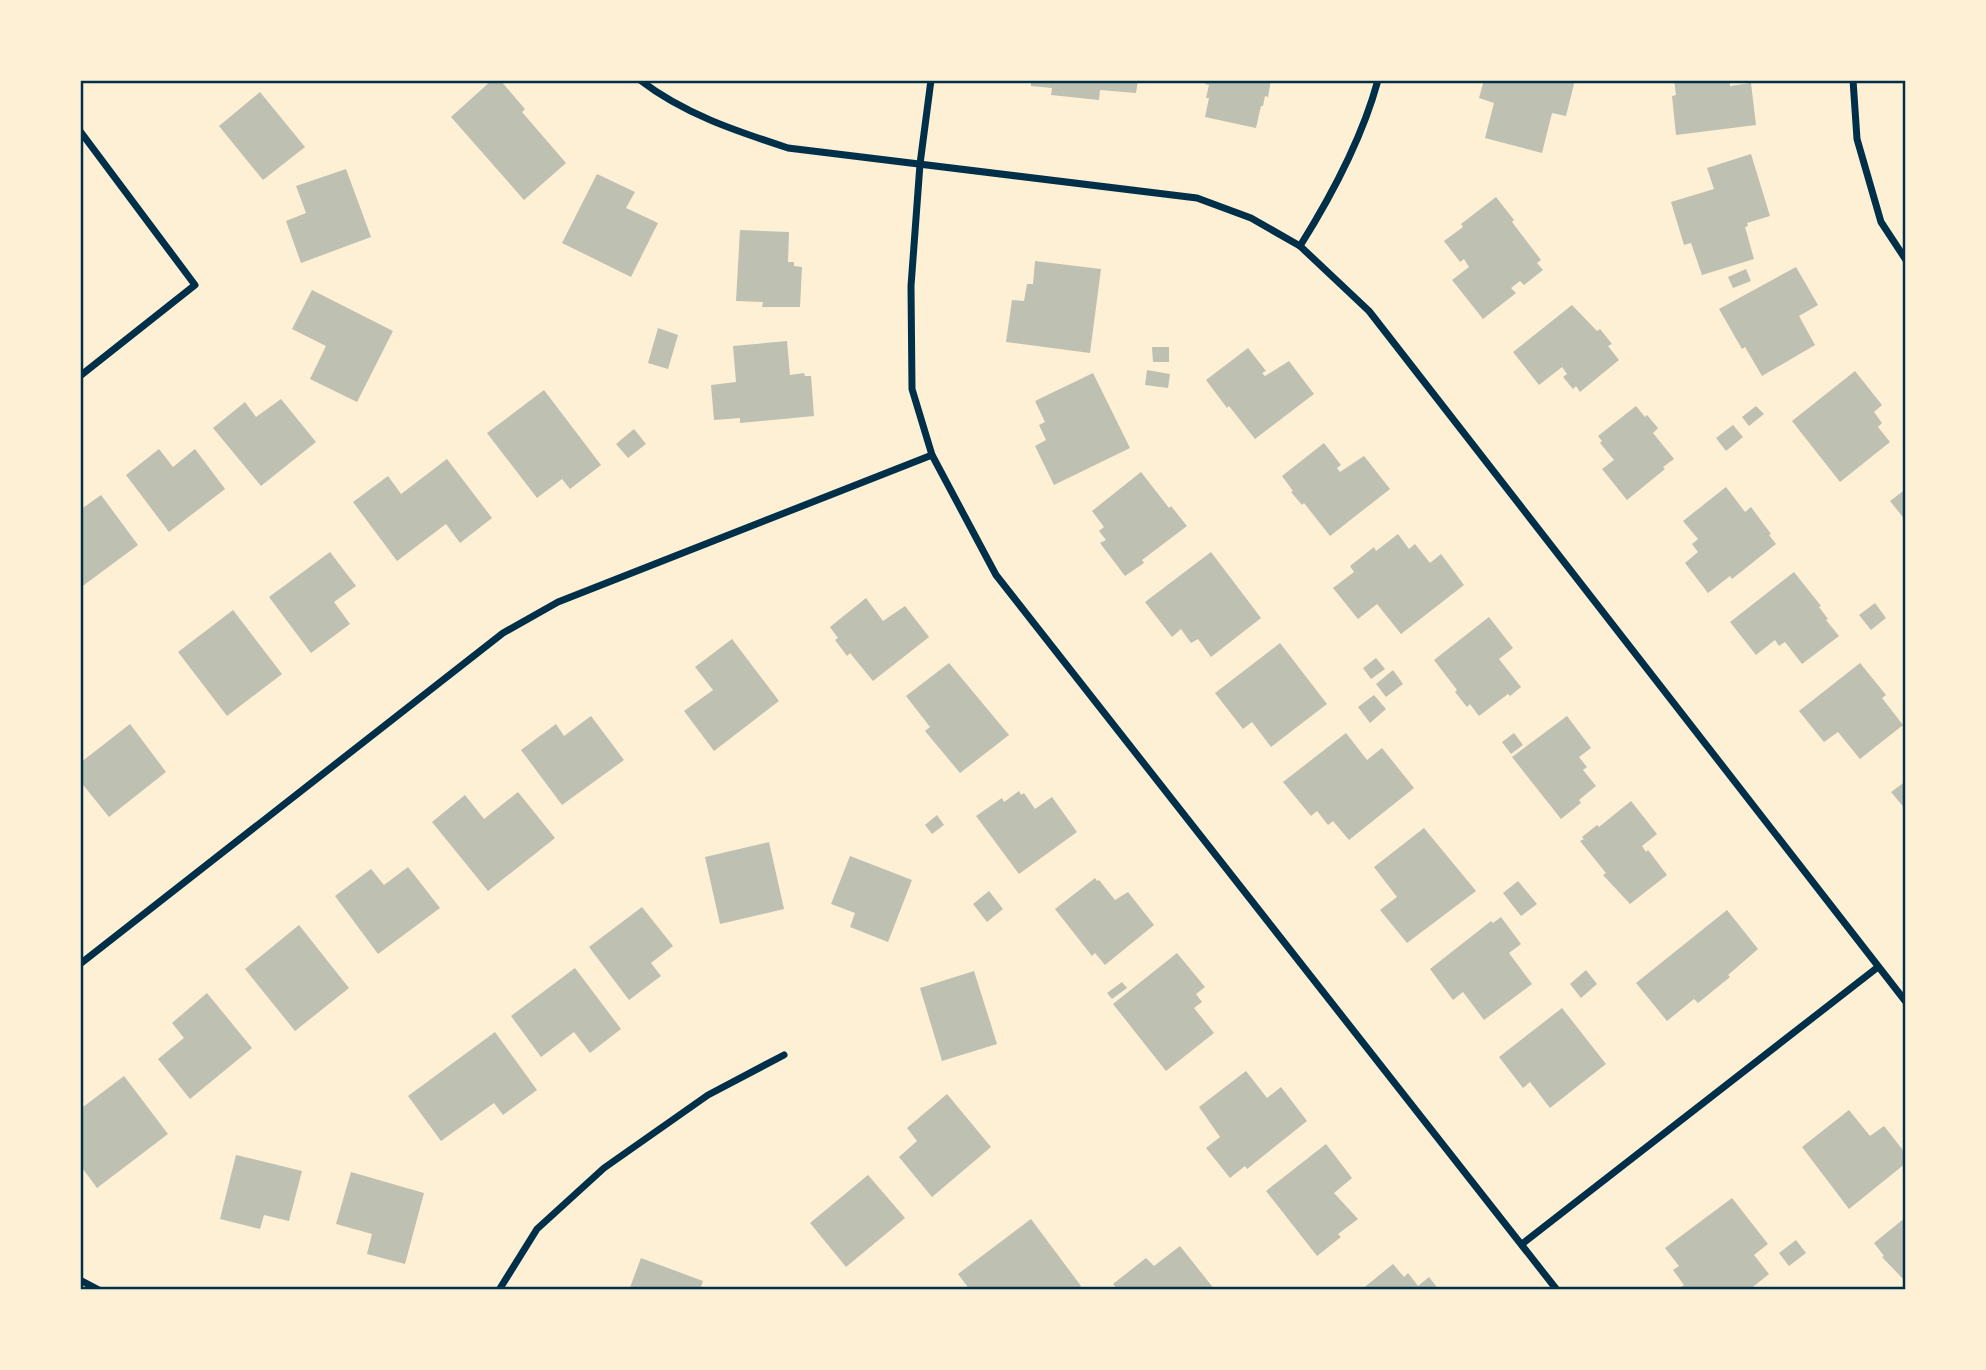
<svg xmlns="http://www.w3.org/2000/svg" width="1986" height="1370" font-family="'Open Sans',sans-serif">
	<rect width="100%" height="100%" fill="#fdf0d5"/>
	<g fill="#bec0b2">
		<path d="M492,80H500L525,109L522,112L566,163L524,200L451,117Z"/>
		<path d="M1031,80H1138L1136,93L1100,90L1099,100L1051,95L1052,88L1031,86Z"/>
		<path d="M1206,80H1271L1268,97L1265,96L1263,106H1261L1256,128L1205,117L1209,98H1206L1209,85L1205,84Z"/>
		<path d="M1484,80H1575L1566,116L1552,113L1542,153L1485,138L1494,103L1479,98Z"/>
		<path d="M1674,80H1730V86L1751,83L1756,125L1676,135L1672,96L1676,95Z"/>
		<path d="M260,92L305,147L263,180L219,126Z"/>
		<path d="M1751,154L1770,216L1747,223L1748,226L1745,227L1754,259L1702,275L1691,243L1684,245L1671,202L1714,189L1707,168Z"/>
		<path d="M346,169L371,237L301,263L286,221L306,213L296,186Z"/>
		<path d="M597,174L635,192L626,208L658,223L631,277L562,243Z"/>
		<path d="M1496,197L1514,220L1512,222L1541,260L1537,263L1543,270L1524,285L1520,281L1511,288L1516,293L1483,319L1452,280L1469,267L1464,259L1460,262L1444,241L1463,227L1461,224Z"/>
		<path d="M740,230L789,232L788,262H794V266L802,267L800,307H762L763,302L736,301Z"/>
		<path d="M1035,261L1101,269L1090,353L1006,342L1012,300L1024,301L1027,284H1033Z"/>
		<path d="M1796,267L1818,305L1799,316L1815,345L1762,376L1745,347L1742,349L1719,309Z"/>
		<path d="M1746,269L1751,281L1733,288L1728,277Z"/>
		<path d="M312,290L393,331L357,402L310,379L326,346L292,329Z"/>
		<path d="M1572,305L1597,331L1600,329L1612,344L1608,346L1619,360L1580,392L1576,386L1573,389L1563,377L1567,374L1562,367L1539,385L1513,352Z"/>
		<path d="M658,328L678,335L668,369L648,363Z"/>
		<path d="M787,341L790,375L804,373L805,376H811L814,416L740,423V418L714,420L711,385L736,382L733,346Z"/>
		<path d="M1152,347H1169V362H1153Z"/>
		<path d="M1248,348L1266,371L1262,373L1265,376L1289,361L1314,394L1255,439L1229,406L1227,408L1206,380Z"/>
		<path d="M1147,370L1170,374L1168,388L1145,385Z"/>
		<path d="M1855,371L1882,405L1874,412L1882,423L1878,427L1890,442L1840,482L1792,421Z"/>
		<path d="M1093,373L1130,448L1054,485L1035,446L1046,440L1039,425L1045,422L1035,401Z"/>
		<path d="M544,390L601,465L570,489L562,479L537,498L487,433Z"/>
		<path d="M281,399L316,442L261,486L213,428L245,402L256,417Z"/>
		<path d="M1636,406L1645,417L1647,415L1658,428L1653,433L1674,459L1663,467L1665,469L1627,500L1602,469L1614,460L1600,443L1602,441L1598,436Z"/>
		<path d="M1756,406L1764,414L1749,426L1742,417Z"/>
		<path d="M1733,425L1743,437L1726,451L1716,438Z"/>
		<path d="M634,429L646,444L628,458L616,444Z"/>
		<path d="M1324,443L1341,465L1337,468L1340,472L1364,456L1390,489L1330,536L1304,503L1302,505L1291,492L1293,491L1282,476Z"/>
		<path d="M159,449L173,467L195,449L225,489L169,532L126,475Z"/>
		<path d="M447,459L492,518L460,543L446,524L397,561L353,502L388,476L401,494Z"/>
		<path d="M1141,472L1169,508L1171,506L1187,526L1142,560L1144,563L1125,576L1100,543L1106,540L1099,531L1104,527L1092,511Z"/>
		<path d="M1726,487L1745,512L1751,507L1771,534L1769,535L1776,544L1732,579L1730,576L1708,593L1685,563L1698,552L1692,544L1698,539L1683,521Z"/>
		<path d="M1906,489V521L1890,501Z"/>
		<path d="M101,495L138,545L80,588V510Z"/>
		<path d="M1398,534L1409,549L1415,544L1430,563L1441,554L1464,585L1401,634L1377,604L1358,619L1333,588L1354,572L1350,566L1374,547L1376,551Z"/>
		<path d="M330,552L356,586L334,602L350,624L311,653L269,597Z"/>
		<path d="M1211,552L1261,618L1211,657L1198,639L1191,643L1181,629L1172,637L1145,602Z"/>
		<path d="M1794,572L1821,606L1819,607L1828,619L1826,620L1839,636L1802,664L1785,642L1779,646L1775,640L1756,655L1730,622Z"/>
		<path d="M866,598L883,621L905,606L929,637L873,681L850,653L847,656L835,640L838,638L830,627Z"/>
		<path d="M1875,603L1886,618L1871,630L1859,615Z"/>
		<path d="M233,610L282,674L227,716L178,652Z"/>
		<path d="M1489,617L1513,648L1499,659L1521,687L1510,696L1508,694L1479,716L1470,704L1467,707L1455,692L1457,690L1434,660Z"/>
		<path d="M732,639L779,701L714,751L684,711L713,690L695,667Z"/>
		<path d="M1280,643L1327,704L1271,747L1252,722L1243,729L1215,693Z"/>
		<path d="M1376,658L1385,669L1371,679L1363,668Z"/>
		<path d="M949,663L1009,735L960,773L925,731L930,727L906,696Z"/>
		<path d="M1860,663L1886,695L1882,698L1903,725L1860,759L1838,732L1824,742L1799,711Z"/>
		<path d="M1393,670L1403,684L1386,697L1376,684Z"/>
		<path d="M1374,695L1386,709L1370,723L1358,707Z"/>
		<path d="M591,716L624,760L562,805L521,750L556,724L564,736Z"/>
		<path d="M1567,716L1591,748L1579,757L1587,767L1583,770L1596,786L1579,800L1581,803L1561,819L1512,757Z"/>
		<path d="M130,724L166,772L109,817L80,781V763Z"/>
		<path d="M1346,733L1367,760L1382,748L1414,788L1349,840L1333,821L1328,825L1317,811L1311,816L1283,782Z"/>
		<path d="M1514,733L1523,745L1511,754L1502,742Z"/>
		<path d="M1906,781V810L1891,792Z"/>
		<path d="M1019,791L1021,795L1024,793L1035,809L1052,797L1077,832L1019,874L976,816L1002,798L1004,802Z"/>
		<path d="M518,792L555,838L488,891L432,822L465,795L484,819Z"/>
		<path d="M1631,801L1657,834L1642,846L1646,852L1648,850L1667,875L1630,904L1603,875L1606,873L1580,841L1584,839L1582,837L1597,825L1599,827Z"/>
		<path d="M937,815L944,825L932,834L925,825Z"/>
		<path d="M1424,828L1476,891L1407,943L1380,910L1397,897L1374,867Z"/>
		<path d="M769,842L784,909L720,924L705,857Z"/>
		<path d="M850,856L912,880L888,942L850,927L855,913L831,904Z"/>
		<path d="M408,867L440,908L378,954L335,896L371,869L384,885Z"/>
		<path d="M1095,878L1097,881L1099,880L1115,900L1128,892L1154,925L1105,965L1095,953L1092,956L1055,909Z"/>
		<path d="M1518,881L1537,904L1521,916L1503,893Z"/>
		<path d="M989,891L1003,909L987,922L973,904Z"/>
		<path d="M642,907L673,946L651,963L661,976L629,1000L589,947Z"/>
		<path d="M1727,910L1758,949L1728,975L1730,977L1698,1003L1694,999L1667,1021L1636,983Z"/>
		<path d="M1501,917L1521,944L1509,953L1532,984L1484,1020L1463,992L1453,1000L1430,969L1491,921L1493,923Z"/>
		<path d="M299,925L349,988L295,1031L245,969Z"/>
		<path d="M1177,953L1205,987L1196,994L1202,1002L1194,1008L1214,1033L1166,1071L1113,1004Z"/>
		<path d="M575,968L621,1029L590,1053L574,1032L541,1057L511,1016Z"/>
		<path d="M1586,970L1597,984L1581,998L1570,984Z"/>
		<path d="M974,971L997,1044L942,1061L920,988Z"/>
		<path d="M1122,982L1127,988L1112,999L1107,993Z"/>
		<path d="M207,993L252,1048L190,1099L158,1059L184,1038L172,1023Z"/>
		<path d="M1562,1008L1606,1064L1550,1108L1530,1082L1523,1088L1499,1057Z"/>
		<path d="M495,1032L537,1090L503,1115L494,1103L441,1141L408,1096Z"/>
		<path d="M1246,1071L1267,1098L1281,1087L1307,1121L1247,1169L1245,1166L1230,1178L1206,1148L1220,1137L1199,1107Z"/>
		<path d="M124,1076L168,1134L97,1188L80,1165V1104L83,1107Z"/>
		<path d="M947,1094L991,1147L932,1197L899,1157L917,1141L907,1128Z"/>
		<path d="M1849,1110L1870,1136L1884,1126L1906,1154V1163L1849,1209L1802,1147Z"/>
		<path d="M1326,1144L1352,1178L1334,1193L1358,1219L1338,1234L1341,1237L1317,1256L1266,1191Z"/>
		<path d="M236,1155L302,1171L289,1221L264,1215L260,1229L220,1219Z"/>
		<path d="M351,1172L424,1193L405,1264L367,1254L372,1234L336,1224Z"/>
		<path d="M868,1175L905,1218L846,1267L810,1223Z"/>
		<path d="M1732,1198L1768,1244L1754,1255L1769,1274L1749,1290H1677L1684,1285L1673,1270L1679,1266L1665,1248Z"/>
		<path d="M1906,1217V1282L1882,1257L1884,1256L1874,1243Z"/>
		<path d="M1031,1219L1081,1286L1076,1290H970L958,1274Z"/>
		<path d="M1796,1240L1806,1253L1789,1266L1779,1253Z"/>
		<path d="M1180,1246L1215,1290H1118L1113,1284L1146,1258L1154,1266Z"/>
		<path d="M641,1258L703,1281L700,1290H629Z"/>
		<path d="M1393,1264L1404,1277L1408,1273L1418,1286L1429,1277L1439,1290H1361Z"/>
	</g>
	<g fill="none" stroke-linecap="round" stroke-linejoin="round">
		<g stroke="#003049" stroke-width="7">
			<path d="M640,80C684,114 736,131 788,148L1197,198L1251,218L1300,246L1369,311L1906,1002"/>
			<path d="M931,80L920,164L911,286L912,389L932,455L996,575L1557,1290"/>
			<path d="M1853,80L1857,139L1881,222L1906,260"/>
			<path d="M80,131L195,285L80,376"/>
			<path d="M1300,246C1332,195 1362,139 1378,80"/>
			<path d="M80,964L503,633L558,602L932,455"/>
			<path d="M1522,1244L1878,967"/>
			<path d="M80,1280L99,1290"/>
			<path d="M499,1290L537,1229L604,1168L708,1095L784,1055"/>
		</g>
	</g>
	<rect width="1986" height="1370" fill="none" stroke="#fdf0d5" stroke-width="164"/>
	<rect x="82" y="82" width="1822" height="1206" fill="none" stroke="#003049" stroke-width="2.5"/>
</svg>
